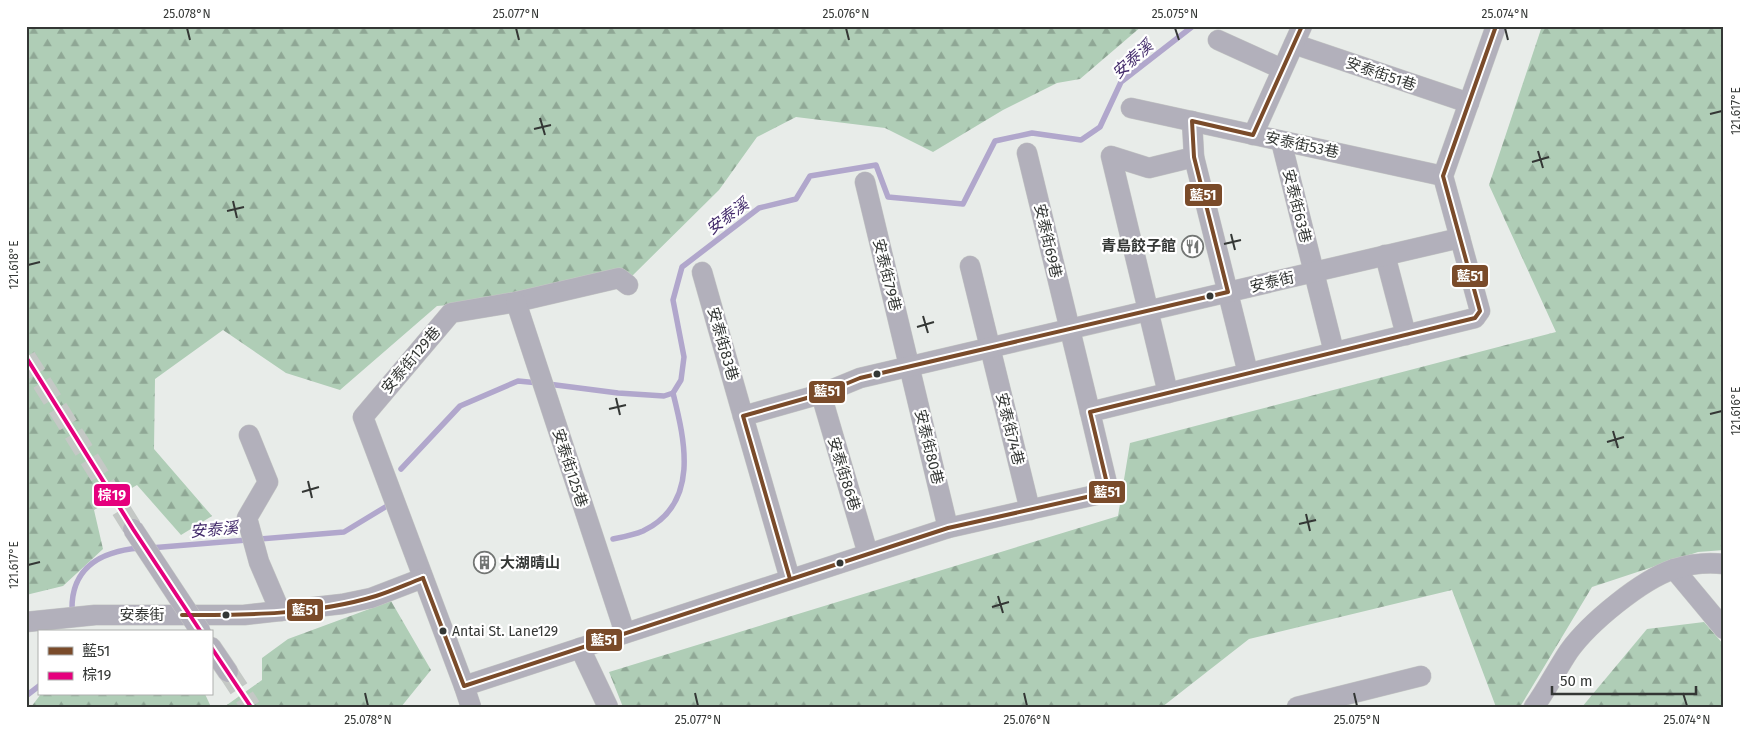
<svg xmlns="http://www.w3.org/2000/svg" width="1750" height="733" font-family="'Fira Sans','Noto Sans TC',sans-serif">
	<defs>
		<pattern id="forest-firs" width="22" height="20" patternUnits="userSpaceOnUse" patternTransform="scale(1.25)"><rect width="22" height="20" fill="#afcdb6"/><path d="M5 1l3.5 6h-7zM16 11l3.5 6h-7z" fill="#8fa795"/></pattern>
	</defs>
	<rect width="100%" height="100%" fill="#e8ece9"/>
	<g fill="url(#forest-firs)">
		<path d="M26,26H1142L1080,79L1057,83L1003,110L933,152L885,128L796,117L757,137L719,190L628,280L485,302L437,306L340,390L286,373L223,330L155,379L154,449L212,516L181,535L137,485L94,510L103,549L63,586L26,595Z"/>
		<path d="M1542,26H1724V550L1698,552L1592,587L1520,707H1496L1452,590L1249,639L1162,707H623L609,672L1118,516L1130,443L1556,332L1489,185Z"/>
		<path d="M391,601L431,670L401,707H224L262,680V658L288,639Z"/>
		<path d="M1704,622L1724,645V707H1582L1647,629Z"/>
		<path d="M41,694H205L211,707H31Z"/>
	</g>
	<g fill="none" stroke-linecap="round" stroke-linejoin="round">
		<g stroke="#b1a7cc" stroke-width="5.5">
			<path d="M548,384L618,393L664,396L673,393L681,380L684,357L673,300L682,267L759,208L796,199L810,176L876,165L888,197L963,204L995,141L1032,133L1081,140L1100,127L1121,82L1193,26"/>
			<path d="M401,469L460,406L518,381L539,383"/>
			<path d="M613,539C623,537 634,535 643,531C700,504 685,441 673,393"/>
			<path d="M150,548L344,532L387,506"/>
			<path d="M72,610C71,567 102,551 140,548"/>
			<path d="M26,696L39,686"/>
		</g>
		<g stroke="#c4c8c5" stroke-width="20" stroke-dasharray="20 10" stroke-linecap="butt">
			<path d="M26,357L133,529"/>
			<path d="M228,672L251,707"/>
		</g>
		<defs>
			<g id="minor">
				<path d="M1218,40L1282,69"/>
				<path d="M1294,44L1469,103"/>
				<path d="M1131,108L1443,176"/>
				<path d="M1192,121L1194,157L1248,373"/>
				<path d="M1253,135L1302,26"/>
				<path d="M1281,141L1334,352"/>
				<path d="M1027,153L1090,412"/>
				<path d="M865,182L948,528"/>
				<path d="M1385,255L1406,335"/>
				<path d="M970,266L1030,510"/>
				<path d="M702,272L743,416"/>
				<path d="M628,285L619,278L516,302L451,313L363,417L464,686L948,528L1109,492L1090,412L1475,318L1480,311L1443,176L1496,26"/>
				<path d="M516,302L625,633"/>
				<path d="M1168,393L1111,156L1149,168L1194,157"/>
				<path d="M821,394L868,554"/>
				<path d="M249,435L268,482L247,518L259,562L280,611"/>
				<path d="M1674,569L1724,629"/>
				<path d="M790,579L743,416L821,394L860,378L1460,238"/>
				<path d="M26,622L95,615H244L342,604L371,598L423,578"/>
				<path d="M211,647L228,672"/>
				<path d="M580,648L608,707"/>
				<path d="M464,686L471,707"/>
				<path d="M1297,707L1421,676"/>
				<path d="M1534,707C1547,689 1557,669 1569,651C1589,623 1641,580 1674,569C1690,564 1708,562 1724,564"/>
			</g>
		</defs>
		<use href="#minor" stroke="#c5c7c5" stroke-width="21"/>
		<use href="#minor" stroke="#b2b0bb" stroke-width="20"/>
		<defs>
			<path id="minor-bridge" d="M133,529L201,632"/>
		</defs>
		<use href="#minor-bridge" stroke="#c5c7c5" stroke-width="21" stroke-linecap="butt"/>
		<use href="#minor-bridge" stroke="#b2b0bb" stroke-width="20"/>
		<defs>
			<g id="bus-1">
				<path d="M423,578L464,686L948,528L1109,492L1090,412L1475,318L1480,311L1443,176L1496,26"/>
				<path d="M790,579L743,416L821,394L860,378L1228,292L1194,157L1192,121L1253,135L1302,26"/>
				<path d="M182,615C247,615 314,615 376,596C392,591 407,584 423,578"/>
			</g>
			<g id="bus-2">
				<path d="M26,357L133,529L201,632"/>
				<path d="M211,647L251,707"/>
			</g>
		</defs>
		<use href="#bus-1" stroke="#fff" stroke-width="8"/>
		<use href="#bus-2" stroke="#fff" stroke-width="8"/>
		<use href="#bus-1" stroke="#7a4b2a" stroke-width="4"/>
		<use href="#bus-2" stroke="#e5007d" stroke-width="4"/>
	</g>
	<path fill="none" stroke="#343735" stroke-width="2" d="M187,28L190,40M516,28L519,40M846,28L849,40M1175,28L1179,40M1505,28L1508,40M1710,114L1722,111M540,118L545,135M534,129L551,125M1538,151L1543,168M1532,162L1549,157M233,201L237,218M227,211L244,207M1231,234L1235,250M1224,244L1241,240M28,265L40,262M923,316L928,333M917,327L934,322M616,398L620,415M609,409L626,405M1710,414L1722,411M1613,431L1618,448M1607,442L1624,437M308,481L312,498M302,492L319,487M1306,514L1310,531M1299,524L1316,520M28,565L40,562M998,596L1003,613M992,607L1009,602M365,693L368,706M695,693L698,706M1024,693L1027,706M1354,693L1357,706M1683,693L1687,706"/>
	<defs>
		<symbol id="restaurant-ring" viewBox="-11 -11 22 22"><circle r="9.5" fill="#fff" stroke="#737674" stroke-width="1.5"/><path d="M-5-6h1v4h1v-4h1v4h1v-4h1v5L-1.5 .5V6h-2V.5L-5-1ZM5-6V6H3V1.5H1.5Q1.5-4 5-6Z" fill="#737674"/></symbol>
		<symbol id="building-ring" viewBox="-11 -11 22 22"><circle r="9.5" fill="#fff" stroke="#737674" stroke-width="1.5"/><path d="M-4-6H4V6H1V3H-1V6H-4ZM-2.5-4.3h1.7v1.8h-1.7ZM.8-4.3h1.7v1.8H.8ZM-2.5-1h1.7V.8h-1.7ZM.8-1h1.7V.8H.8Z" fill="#737674"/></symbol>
	</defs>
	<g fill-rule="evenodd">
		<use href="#restaurant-ring" x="1180" y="234" width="25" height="25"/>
		<use href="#building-ring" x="472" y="550" width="25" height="25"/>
	</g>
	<g fill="#343735" stroke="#fff" stroke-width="2">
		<circle cx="1210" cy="296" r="4.5"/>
		<circle cx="877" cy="374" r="4.5"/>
		<circle cx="840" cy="563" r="4.5"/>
		<circle cx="226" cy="615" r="4.5"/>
		<circle cx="443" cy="631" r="4.5"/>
	</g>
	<g text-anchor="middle" stroke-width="4.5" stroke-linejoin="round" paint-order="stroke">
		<g font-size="14" fill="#343735" stroke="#fff" text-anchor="start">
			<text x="452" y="636">Antai St. Lane129</text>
		</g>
		<g font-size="15" fill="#343735" stroke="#fff">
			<text transform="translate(1381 74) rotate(19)" y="5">安泰街51巷</text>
			<text transform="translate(1302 145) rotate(12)" y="5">安泰街53巷</text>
			<text transform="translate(1297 206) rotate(76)" y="5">安泰街63巷</text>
			<text transform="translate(1048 241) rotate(77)" y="5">安泰街69巷</text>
			<text transform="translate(887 275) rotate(76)" y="5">安泰街79巷</text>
			<text transform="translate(1272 282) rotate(-13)" y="5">安泰街</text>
			<text transform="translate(723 344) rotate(74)" y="5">安泰街83巷</text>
			<text transform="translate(411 360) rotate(-50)" y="5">安泰街129巷</text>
			<text transform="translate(1010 429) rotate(76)" y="5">安泰街74巷</text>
			<text transform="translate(929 447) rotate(76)" y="5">安泰街80巷</text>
			<text transform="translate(570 468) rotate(72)" y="5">安泰街125巷</text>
			<text transform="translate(844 474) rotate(73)" y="5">安泰街86巷</text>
			<text x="142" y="620">安泰街</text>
		</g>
		<g font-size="15" font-weight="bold" fill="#343735" stroke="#fff" text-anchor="end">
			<text x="1176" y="251">青島餃子館</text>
			<text x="500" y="568" text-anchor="start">大湖晴山</text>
		</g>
		<g font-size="16" font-style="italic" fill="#442c6c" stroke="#fff">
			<text transform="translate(1132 59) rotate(-42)" y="6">安泰溪</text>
			<text transform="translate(727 216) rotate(-37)" y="6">安泰溪</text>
			<text transform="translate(214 529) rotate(-5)" y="6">安泰溪</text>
		</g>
	</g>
	<g stroke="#fff" stroke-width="2">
		<rect x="1184" y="183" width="39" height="24" rx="5" fill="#7a4b2a"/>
		<rect x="1451" y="264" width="38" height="24" rx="5" fill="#7a4b2a"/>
		<rect x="808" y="380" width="38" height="24" rx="5" fill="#7a4b2a"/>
		<rect x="1088" y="480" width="38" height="24" rx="5" fill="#7a4b2a"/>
		<rect x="93" y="483" width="38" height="24" rx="5" fill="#e5007d"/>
		<rect x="286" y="598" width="38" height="24" rx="5" fill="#7a4b2a"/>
		<rect x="585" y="628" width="38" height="24" rx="5" fill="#7a4b2a"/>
	</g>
	<g font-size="14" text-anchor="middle" font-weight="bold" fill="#fff">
		<text x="1203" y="200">藍51</text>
		<text x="1470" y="281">藍51</text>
		<text x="827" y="396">藍51</text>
		<text x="1107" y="497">藍51</text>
		<text x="112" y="500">棕19</text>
		<text x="305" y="615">藍51</text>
		<text x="604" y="645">藍51</text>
	</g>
	<rect width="1750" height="733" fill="none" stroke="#ffffff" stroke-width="55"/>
	<rect x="38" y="630" width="175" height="65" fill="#ffffff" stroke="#aeafae"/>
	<rect x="48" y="647" width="25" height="8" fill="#7a4b2a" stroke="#aeafae"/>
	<text x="82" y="656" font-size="15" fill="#343735">藍51</text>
	<rect x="48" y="672" width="25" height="8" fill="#e5007d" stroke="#aeafae"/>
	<text x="82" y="680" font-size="15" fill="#343735">棕19</text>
	<path d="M1552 686v8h144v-8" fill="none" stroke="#343735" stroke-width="2.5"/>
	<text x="1560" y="686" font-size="15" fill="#343735" stroke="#ffffff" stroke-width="4" paint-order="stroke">50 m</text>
	<rect x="28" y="28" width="1694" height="678" fill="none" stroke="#343735" stroke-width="2"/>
	<g font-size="12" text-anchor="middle" fill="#343735">
		<text x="187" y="18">25.078°N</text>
		<text x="516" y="18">25.077°N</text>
		<text x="846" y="18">25.076°N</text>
		<text x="1175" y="18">25.075°N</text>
		<text x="1505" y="18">25.074°N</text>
		<text transform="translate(1736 111) rotate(-90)" y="4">121.617°E</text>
		<text transform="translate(14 265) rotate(-90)" y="4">121.618°E</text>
		<text transform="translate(1736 411) rotate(-90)" y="4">121.616°E</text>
		<text transform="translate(14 565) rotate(-90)" y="4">121.617°E</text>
		<text x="368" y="724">25.078°N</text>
		<text x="698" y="724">25.077°N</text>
		<text x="1027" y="724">25.076°N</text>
		<text x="1357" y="724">25.075°N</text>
		<text x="1687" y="724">25.074°N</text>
	</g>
</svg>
